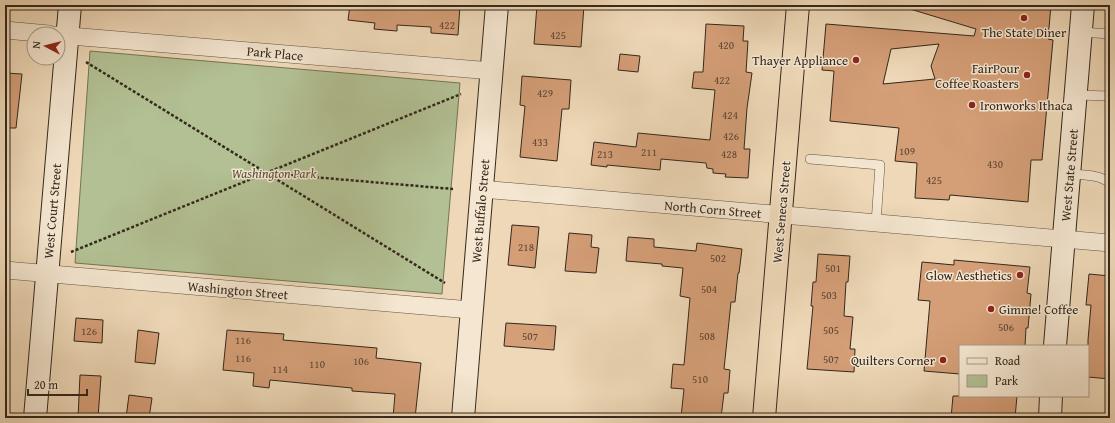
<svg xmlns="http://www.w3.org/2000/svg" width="1115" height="423" font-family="'Gentium Book Plus',serif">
	<rect width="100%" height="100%" fill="#eed8b7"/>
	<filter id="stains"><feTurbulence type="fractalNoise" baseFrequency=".005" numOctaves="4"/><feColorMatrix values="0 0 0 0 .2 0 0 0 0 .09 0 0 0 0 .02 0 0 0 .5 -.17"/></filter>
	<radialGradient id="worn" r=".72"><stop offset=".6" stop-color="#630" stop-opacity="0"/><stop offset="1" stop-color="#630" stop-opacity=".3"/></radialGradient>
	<path fill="#b2c093" stroke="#737458" d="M90,51L460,83L442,294L75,263Z"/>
	<g fill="#d49e77" stroke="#34281d" fill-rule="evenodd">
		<path d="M350,5H460L458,35L431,33V27L397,25V31L374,29L375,23L348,20Z"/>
		<path d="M537,5H584L581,47L534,44Z"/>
		<path d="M911,5H1051L1048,39L1053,40L1042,160H1031L1028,202L950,195L949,200L915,198L917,163L895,161L899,128L830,121L834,71L822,70L826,24L974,36L976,29L910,9ZM939,44L931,66L935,79L883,84L891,49Z"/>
		<path d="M706,24L744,26L743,41H748L746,72L752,73L747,108L744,149H750L748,178L725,177L726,174L713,173V169L707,168L706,163L661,159L660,170L607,165V167L591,165L594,142L636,147L638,133L710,140L715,90L692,88L694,72H703Z"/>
		<path d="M620,54L640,56L638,72L618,70Z"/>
		<path d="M5,73L22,74L16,128H5Z"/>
		<path d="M522,76L571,80L569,109H562L557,161L520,157L525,106L520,105Z"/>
		<path d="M512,225L539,227L535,268L508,265Z"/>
		<path d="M569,233L592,235L591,247L599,248L596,273L565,271Z"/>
		<path d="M628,237L654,239V247L696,251L697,243L742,249L739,273H738L735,302H731L724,369L730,370L728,393H724L721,418L681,417L684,389L671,388L673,364L684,365L690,298L680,296L683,268L662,266V264L626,261Z"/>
		<path d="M818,254L850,256L848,282H846L844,316L853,317L850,349H855L854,372L807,369L813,306H811L813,282H816Z"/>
		<path d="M954,260L1030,267L1027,293L1031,294L1028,328H1026L1025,346H960V374L924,371L930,301L918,300L922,262L954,265Z"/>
		<path d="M1089,274L1110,276V379L1088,377V340L1091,305H1086Z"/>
		<path d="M76,318L103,320L102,343L74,341Z"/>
		<path d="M506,323L556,326L554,350L504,346Z"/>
		<path d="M138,330L159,333L155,364L135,362Z"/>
		<path d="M227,330L284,334L283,340L377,348L376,358L421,363L415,418H393L395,394L352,391V388L270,380L269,388L253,386L254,373L223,370Z"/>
		<path d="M80,375L101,376L98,418H78Z"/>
		<path d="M129,395L152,398L149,418H126Z"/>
		<path d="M953,396H1017L1015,418H951Z"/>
	</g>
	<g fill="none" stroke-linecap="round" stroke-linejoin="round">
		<defs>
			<g id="lane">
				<path d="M1081,32L1110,34"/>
				<path d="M1076,95L1110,96"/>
				<path d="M810,159L880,165L876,223"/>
				<path d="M1069,174C1081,175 1102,174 1110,184"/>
			</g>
			<g id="street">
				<path d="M5,30L49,34"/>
				<path d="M58,35L492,71"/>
				<path d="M481,189L1110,243"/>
				<path d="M5,270L471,310"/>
			</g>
			<g id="secondary">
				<path d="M1055,346L1083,5"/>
				<path d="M35,418L70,5"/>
				<path d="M463,418L497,5"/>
				<path d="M1050,418L1051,396"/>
			</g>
			<path id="highway" d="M764,418L798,5"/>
		</defs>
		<use href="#lane" stroke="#625444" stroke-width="10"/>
		<use href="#street" stroke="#625444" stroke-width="18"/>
		<use href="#secondary" stroke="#34281d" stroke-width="24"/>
		<use href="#highway" stroke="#34281d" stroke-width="24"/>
		<g stroke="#34281d" stroke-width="2.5" stroke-dasharray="3 2" stroke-linecap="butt">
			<path d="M86,62L445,283"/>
			<path d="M266,173L453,189"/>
			<path d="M71,252L461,94"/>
		</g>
		<use href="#lane" stroke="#f4e6d0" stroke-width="9"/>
		<use href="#street" stroke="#f4e6d0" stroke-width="17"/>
		<use href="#secondary" stroke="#f4e6d0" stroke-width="22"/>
		<use href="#highway" stroke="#eed8b7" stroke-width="22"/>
	</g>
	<g fill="#8f2418" stroke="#f4e6d0" stroke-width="1.5">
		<circle cx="1024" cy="18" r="4"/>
		<circle cx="856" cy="60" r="4"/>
		<circle cx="1027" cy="75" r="4"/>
		<circle cx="972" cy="105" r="4"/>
		<circle cx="1020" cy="275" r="4"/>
		<circle cx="991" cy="309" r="4"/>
		<circle cx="943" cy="360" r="4"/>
	</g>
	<g text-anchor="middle" stroke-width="3" stroke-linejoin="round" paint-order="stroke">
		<g font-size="11" fill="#5c4634">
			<text x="447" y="29">422</text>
			<text x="558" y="39">425</text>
			<text x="726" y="49">420</text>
			<text x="722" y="84">422</text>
			<text x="545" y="97">429</text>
			<text x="730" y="119">424</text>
			<text x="731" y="140">426</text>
			<text x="540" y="146">433</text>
			<text x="907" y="155">109</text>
			<text x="649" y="156">211</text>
			<text x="605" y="158">213</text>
			<text x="729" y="158">428</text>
			<text x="995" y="168">430</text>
			<text x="934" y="184">425</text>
			<text x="526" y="251">218</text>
			<text x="718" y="262">502</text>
			<text x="833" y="272">501</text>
			<text x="709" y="293">504</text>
			<text x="829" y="299">503</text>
			<text x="1006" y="331">506</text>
			<text x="831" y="334">505</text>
			<text x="89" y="335">126</text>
			<text x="530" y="340">507</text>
			<text x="707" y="340">508</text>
			<text x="243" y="344">116</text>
			<text x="243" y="362">116</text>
			<text x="831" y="363">507</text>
			<text x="361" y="365">106</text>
			<text x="317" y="368">110</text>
			<text x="280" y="373">114</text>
			<text x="700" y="383">510</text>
		</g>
		<g font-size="13" fill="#34281d" stroke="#f4e6d0" text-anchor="end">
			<text x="1024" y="37" text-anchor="middle">The State Diner</text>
			<text x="848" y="65">Thayer Appliance</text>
			<text x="1019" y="73">FairPour<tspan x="1019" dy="15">Coffee Roasters</tspan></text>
			<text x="980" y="110" text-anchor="start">Ironworks Ithaca</text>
			<text x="1012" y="280">Glow Aesthetics</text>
			<text x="999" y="314" text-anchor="start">Gimme! Coffee</text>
			<text x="935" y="365">Quilters Corner</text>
		</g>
		<g font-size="13" fill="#34281d" stroke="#f4e6d0">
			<text transform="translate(275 53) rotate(5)" y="5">Park Place</text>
			<text transform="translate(1069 175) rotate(-85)" y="5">West State Street</text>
			<text transform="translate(713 209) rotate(5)" y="5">North Corn Street</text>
			<text transform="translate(52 211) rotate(-85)" y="5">West Court Street</text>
			<text transform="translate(480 211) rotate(-85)" y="5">West Buffalo Street</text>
			<text transform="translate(781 212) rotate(-85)" y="5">West Seneca Street</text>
			<text transform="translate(238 290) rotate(5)" y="5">Washington Street</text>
		</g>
		<g font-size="13" font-style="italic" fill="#544e3a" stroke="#f4e6d0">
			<text x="274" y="178">Washington Park</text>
		</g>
	</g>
	<rect width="1115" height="423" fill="none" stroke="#eed8b7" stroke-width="20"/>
	<rect x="6" y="6" width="1103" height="411" fill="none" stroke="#34281d" stroke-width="2"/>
	<rect x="10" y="10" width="1095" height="403" fill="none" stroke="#34281d"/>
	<rect x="959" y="345" width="130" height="52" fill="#f4e6d0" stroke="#a79a88"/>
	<rect x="967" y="358" width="20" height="6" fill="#f4e6d0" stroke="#a79a88"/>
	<text x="995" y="365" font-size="12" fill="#34281d">Road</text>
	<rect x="967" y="375" width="20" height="12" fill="#b2c093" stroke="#a79a88"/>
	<text x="995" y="385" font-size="12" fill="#34281d">Park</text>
	<g transform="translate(46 46) rotate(277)"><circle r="19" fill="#f4e6d0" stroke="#a79a88"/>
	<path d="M0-3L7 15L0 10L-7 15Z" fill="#8f2418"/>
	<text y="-6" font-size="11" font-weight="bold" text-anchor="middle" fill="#34281d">N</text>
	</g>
	<path d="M28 389v6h59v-6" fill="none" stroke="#34281d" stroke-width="2"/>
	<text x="34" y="389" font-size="12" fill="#34281d" stroke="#f4e6d0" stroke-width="3" paint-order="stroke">20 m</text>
	<rect width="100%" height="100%" filter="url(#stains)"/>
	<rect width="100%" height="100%" fill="url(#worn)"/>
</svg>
